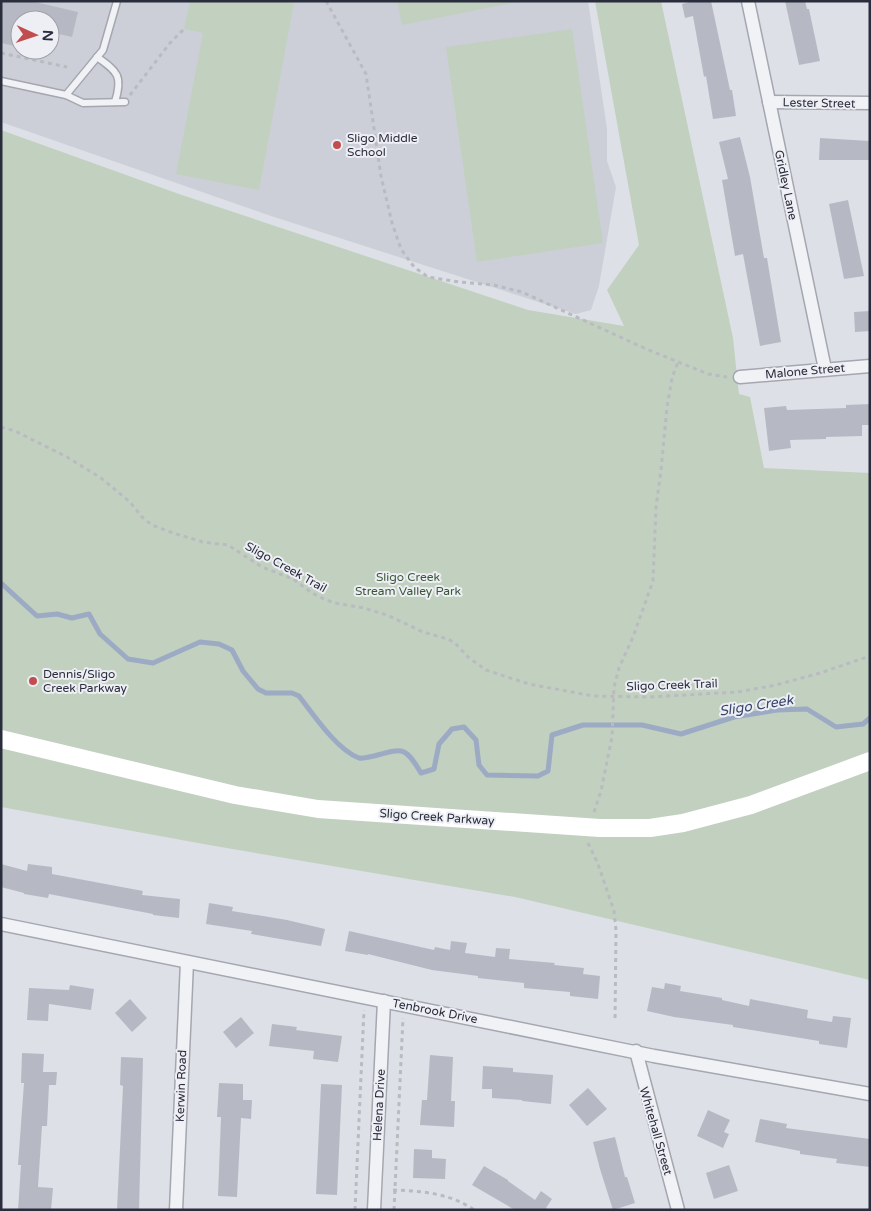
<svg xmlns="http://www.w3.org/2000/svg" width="871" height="1211" font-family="'Varela Round',sans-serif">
	<rect width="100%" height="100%" fill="#dee0e7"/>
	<path fill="#cdcfd8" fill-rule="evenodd" d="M1,1H588L607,129V161L616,187L599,286L591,310L576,314L268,215L1,122ZM20,20H50V50H20Z"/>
	<g fill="#c2d0c0">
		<path d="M190,1H284L294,3L259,190L176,174L203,33L184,29Z"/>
		<path d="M397,1H522L402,25Z"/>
		<path d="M595,1H661L733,338L739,394L750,397L764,468L870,473V980L515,897L209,845L1,807V130L179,194L528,310L624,326L607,290L639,245Z"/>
		<path d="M572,29L603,243L477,262L446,47Z"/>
	</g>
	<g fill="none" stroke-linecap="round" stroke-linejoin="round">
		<path stroke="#9caac4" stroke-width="5" d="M1,583L37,616L57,614L72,618L89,614L100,634L128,659L153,663L200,642L219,644L232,650L243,671L258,689L266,693H292L299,696C313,714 337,750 359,758C363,759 369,757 374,756C403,748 405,746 421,773L434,769L439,744L452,729L464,727L476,740L479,765L487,775L538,776L548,771L552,735L583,725H642L681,734L734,717L777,710L807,709L836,727L863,724L870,718"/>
	</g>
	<g fill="#b6b9c3">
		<path d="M1,1H31L78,12L72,37L50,32V20H20V47L1,43Z"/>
		<path d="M693,1H711L730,90H732L736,116L713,119L706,76L704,77L693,16L685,18L682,4Z"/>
		<path d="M785,1H805L807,9H809L820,61L799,65Z"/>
		<path d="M740,137L750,177L764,258H767L781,342L760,346L743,254L735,256L722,180L728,179L719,142Z"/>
		<path d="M820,138L870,141V160H819Z"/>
		<path d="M848,200L864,276L844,279L829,204Z"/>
		<path d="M870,311V331L855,332L854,312Z"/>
		<path d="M870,404V425H862V436L826,437V439L790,440L791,448L769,451L764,408L786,406L787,410L846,408V405Z"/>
		<path d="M1,864L27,871L28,864L52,867V874L143,891L142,895L180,899L179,918L153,915V914L49,894L48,898L24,894V893L1,887Z"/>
		<path d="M209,903L233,907L232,911L287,920L325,929L321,946L251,934L252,931L206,924Z"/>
		<path d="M349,931L434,950L435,947L450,950L451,941L467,943L465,953L495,957L496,948L510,949L509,959L555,963L554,965L584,968L583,974L600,976L598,999L570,996V992L524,988V983L478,978V976L432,970L368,954V955L345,951Z"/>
		<path d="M665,983L681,986L680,991L722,998V1000L749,1006L750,999L808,1010L807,1018L832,1022L833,1016L851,1018L847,1048L819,1044V1041L733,1027V1025L674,1017L647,1011L652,987L664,989Z"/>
		<path d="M70,985L94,989L91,1010L49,1004L48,1021L27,1020L29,988L69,990Z"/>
		<path d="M130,999L147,1018L132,1032L115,1013Z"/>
		<path d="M241,1017L254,1033L236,1048L223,1032Z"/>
		<path d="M272,1024L297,1027L296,1030L342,1036L338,1062L313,1059L314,1051L269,1046Z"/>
		<path d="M22,1053L44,1054L43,1072H57L56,1085H49L47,1126H42L38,1187L53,1188L51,1210H18L21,1165H18L24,1083H21Z"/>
		<path d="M430,1055L453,1057L451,1101H455L454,1127L420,1125L422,1100H427Z"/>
		<path d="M121,1057L143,1058L139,1210H117L123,1086L120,1085Z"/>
		<path d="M483,1066L513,1068V1072L553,1075L551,1104L522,1101V1100L492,1098V1089H482Z"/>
		<path d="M219,1083L243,1084V1100H252L251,1119L241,1118L237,1197L218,1196L221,1117H217Z"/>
		<path d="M321,1084L342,1085L337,1195L316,1194Z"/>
		<path d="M588,1088L607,1109L587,1126L569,1105Z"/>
		<path d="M708,1110L730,1120L724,1132L729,1134L723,1148L697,1136Z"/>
		<path d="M760,1119L787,1124L786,1128L870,1139V1167L836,1163L837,1159L800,1154V1151L755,1142Z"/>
		<path d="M615,1137L625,1177H627L635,1203L613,1210L600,1169L593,1142Z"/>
		<path d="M414,1149L432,1150V1158L446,1159L445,1179L413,1178Z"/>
		<path d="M729,1165L738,1191L714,1199L706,1173Z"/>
		<path d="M484,1166L508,1180V1181L535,1200L541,1191L552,1199L546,1208L549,1210H515L472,1185Z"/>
	</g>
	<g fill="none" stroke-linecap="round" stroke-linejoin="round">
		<defs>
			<g id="lane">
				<path d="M117,1L103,50L66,95L83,103L125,102"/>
				<path d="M97,57C118,72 123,76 115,102"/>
				<path d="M1,81L66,95"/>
			</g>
			<g id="street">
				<path d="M748,1L825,369"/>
				<path d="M769,102L870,103"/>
				<path d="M740,377L870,366"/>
				<path d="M1,924L654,1056L870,1094"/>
				<path d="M636,1051L678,1210"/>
				<path d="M176,1210L187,962"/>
				<path d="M374,1210L384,1001"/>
			</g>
		</defs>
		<use href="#lane" stroke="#a4a7b0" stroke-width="9"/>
		<use href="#street" stroke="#a4a7b0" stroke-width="15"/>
		<g stroke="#b9bbc1" stroke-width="3" stroke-dasharray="4 4" stroke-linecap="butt">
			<path d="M326,1L366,74L381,176L392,223L401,249L414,267L428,277L459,282L494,285L522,292L644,348L708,374L727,377"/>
			<path d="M1,53L67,67"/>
			<path d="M130,95L170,43L184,29"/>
			<path d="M1,427L15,431L67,457L101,478L130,502L142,517L152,525L173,533L203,542L228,545L262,567L293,579L312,593L324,599L335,603L364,608L387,615L423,632L448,639L455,643L468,657L486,670L529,684L593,696L649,697L738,692L776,685L820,673L870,656"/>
			<path d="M594,812L601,791L612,737L614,687L619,668L633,637L653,581L656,507L661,470L667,407L672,378L678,362"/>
			<path d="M588,843L598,864L614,911L616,930L615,1022"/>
			<path d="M393,1190C421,1191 450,1193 474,1210"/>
			<path d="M355,1210L364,1010"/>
			<path d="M394,1210L403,1018"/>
		</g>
		<use href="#lane" stroke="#f1f2f5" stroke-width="6"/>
		<use href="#street" stroke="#f1f2f5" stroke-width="12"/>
		<path stroke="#fff" stroke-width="18" d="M1,739L235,795L318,809L600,828H650L683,823L751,805L870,761"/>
	</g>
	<g fill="#c24d4e" stroke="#eeeff4" stroke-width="2">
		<circle cx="337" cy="145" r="5"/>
		<circle cx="33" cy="681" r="5"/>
	</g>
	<g text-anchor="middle" stroke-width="4" stroke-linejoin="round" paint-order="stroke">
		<g font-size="12" fill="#292d3c" stroke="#eeeff4">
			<text transform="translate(819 103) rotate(1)" y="4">Lester Street</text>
			<text transform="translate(786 185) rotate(78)" y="4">Gridley Lane</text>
			<text transform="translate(805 371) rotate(-5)" y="4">Malone Street</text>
			<text transform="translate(286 567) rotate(29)" y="4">Sligo Creek Trail</text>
			<text transform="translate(672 685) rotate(-2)" y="4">Sligo Creek Trail</text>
			<text transform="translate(437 817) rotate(4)" y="4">Sligo Creek Parkway</text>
			<text transform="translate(435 1011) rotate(11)" y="4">Tenbrook Drive</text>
			<text transform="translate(181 1086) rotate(-88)" y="4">Kerwin Road</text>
			<text transform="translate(379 1105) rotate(-87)" y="4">Helena Drive</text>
			<text transform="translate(656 1131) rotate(74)" y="4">Whitehall Street</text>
		</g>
		<g font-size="12" fill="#292d3c" stroke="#eeeff4" text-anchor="start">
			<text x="347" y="142">Sligo Middle<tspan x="347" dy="14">School</tspan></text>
			<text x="43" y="678">Dennis/Sligo<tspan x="43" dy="14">Creek Parkway</tspan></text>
		</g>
		<g font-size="12" fill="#395737" stroke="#eeeff4">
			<text x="408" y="581">Sligo Creek<tspan x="408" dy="14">Stream Valley Park</tspan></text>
		</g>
		<g font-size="14" font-style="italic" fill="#37476c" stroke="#eeeff4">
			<text transform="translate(756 705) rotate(-9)" y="5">Sligo Creek</text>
		</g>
	</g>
	<rect width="871" height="1211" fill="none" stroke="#292d3c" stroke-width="5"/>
	<g transform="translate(35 35) rotate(93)"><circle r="24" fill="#eeeff4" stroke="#9fa1aa"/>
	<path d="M0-4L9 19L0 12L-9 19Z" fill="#c24d4e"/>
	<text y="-8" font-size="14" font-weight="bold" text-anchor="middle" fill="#292d3c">N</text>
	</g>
</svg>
